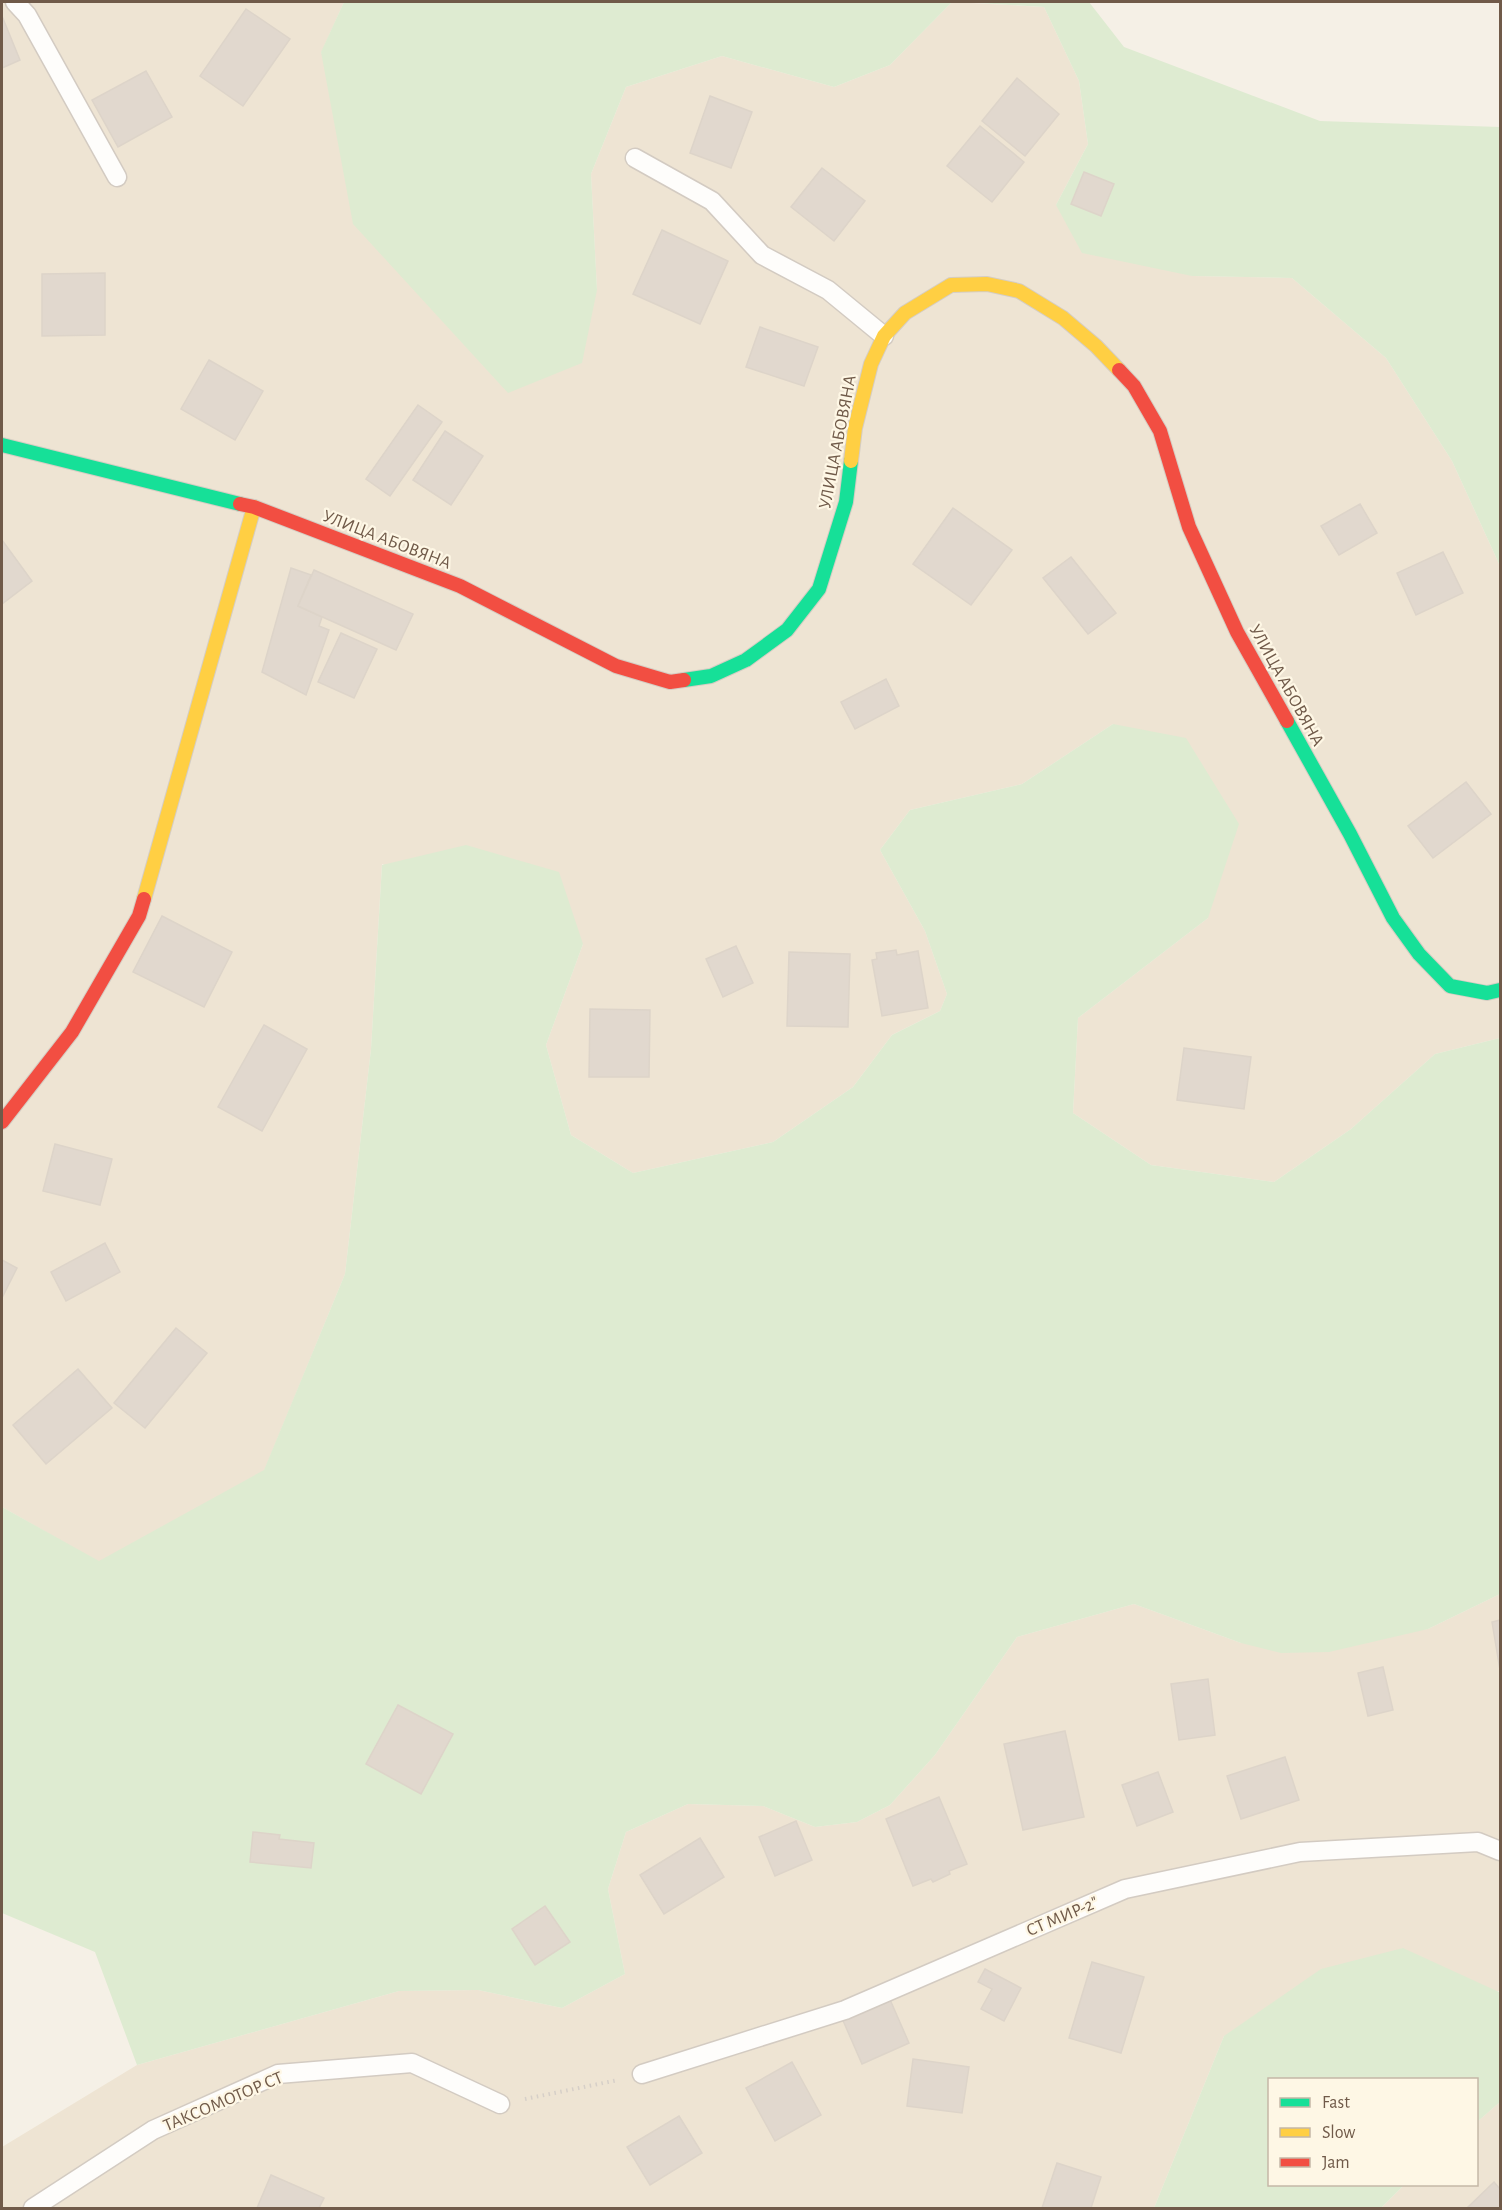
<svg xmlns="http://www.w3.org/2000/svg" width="1502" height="2210" font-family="'Alegreya Sans',sans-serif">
	<rect width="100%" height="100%" fill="#f5f0e6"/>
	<g fill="#eee4d3">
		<path d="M2,2H344L321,53L597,290L591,174L626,87L722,56L834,87L890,65L952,2L1044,7L1079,81L1088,144L1056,205L1192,276L1292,278L1386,358L1452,461L1500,566V1038L1435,1054L1351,1129L1274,1182L1151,1165L1073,1113L1078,1018L1208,918L1113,724L1022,784L910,810L880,850L925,931L947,994L940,1011L892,1035L853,1087L773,1142L633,1173L571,1135L546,1045L583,944L382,864L371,1049L345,1274L264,1471L99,1562L2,1507Z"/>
		<path d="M1500,1594V2002L1499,1991L1224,2036L1154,2208H2V2147L137,2065L399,1991L478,1990L562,2008L625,1974L608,1889L626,1832L688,1804L763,1806L815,1827L857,1822L890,1805L935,1755L1017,1637L1134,1604L1241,1643L1428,1629Z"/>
		<path d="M1500,2102V2208H1381L1404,2185L1476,2184L1477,2122Z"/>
	</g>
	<g fill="#deebd1">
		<path d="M344,2H952L890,65L834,87L722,56L626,87L591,174L597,290L582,363L508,393L353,224L321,52Z"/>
		<path d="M964,2H1089L1124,47L1320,121L1500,127V566L1452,461L1386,358L1292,278L1192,276L1082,253L1056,205L1088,144L1079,81L1044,7Z"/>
		<path d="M1113,724L1186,738L1239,824L1208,918L1078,1018L1073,1113L1151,1165L1274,1182L1351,1129L1435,1054L1500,1038V1594L1428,1629L1329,1652L1281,1653L1241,1643L1134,1604L1017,1637L935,1755L890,1805L857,1822L815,1827L763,1806L688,1804L626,1832L608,1889L625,1974L562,2008L478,1990L399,1991L137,2065L95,1952L2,1913V1507L99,1561L264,1470L345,1274L371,1049L382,865L466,845L559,872L583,944L546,1045L571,1135L633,1173L773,1142L853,1087L892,1035L940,1011L947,994L925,931L880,850L910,810L1022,784Z"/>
		<path d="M1403,1948L1499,1992L1500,2102L1477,2122L1476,2080H1270V2184L1404,2185L1381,2208H1154L1224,2036L1321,1969Z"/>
	</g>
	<g fill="#e1d8ce" stroke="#ddd4c9" stroke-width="1.5">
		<path d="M246,9L290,39L243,106L200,76Z"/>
		<path d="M2,16L20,60L2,68Z"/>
		<path d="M146,71L172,117L118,147L92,100Z"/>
		<path d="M1017,78L1059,114L1025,156L982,121Z"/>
		<path d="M710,96L752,112L731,168L690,153Z"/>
		<path d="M980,126L1024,162L992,202L947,166Z"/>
		<path d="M822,168L865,201L834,241L791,207Z"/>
		<path d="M1084,172L1114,184L1101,216L1071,204Z"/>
		<path d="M662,230L728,261L700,324L633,294Z"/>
		<path d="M105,273V335L42,336V274Z"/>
		<path d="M760,327L818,347L804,386L746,367Z"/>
		<path d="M209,360L263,391L235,440L181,409Z"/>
		<path d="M418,405L442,422L390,496L366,479Z"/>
		<path d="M445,431L483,456L451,505L413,480Z"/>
		<path d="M1360,504L1377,533L1339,555L1321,526Z"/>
		<path d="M953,508L1012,550L971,605L913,564Z"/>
		<path d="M2,540L32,581L2,604Z"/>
		<path d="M1443,552L1463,593L1416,615L1397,573Z"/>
		<path d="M1071,557L1116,613L1088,634L1043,578Z"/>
		<path d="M291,568L311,575L298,606L322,617L319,626L329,630L306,695L262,672Z"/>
		<path d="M314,570L413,614L396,650L298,606Z"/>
		<path d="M341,633L377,649L354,698L318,682Z"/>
		<path d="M886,679L899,706L855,729L841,702Z"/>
		<path d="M1466,782L1491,814L1433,858L1408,826Z"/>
		<path d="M162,916L232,952L204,1007L133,972Z"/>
		<path d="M736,946L753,983L723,997L706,959Z"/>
		<path d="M896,950L897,955L918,951L928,1008L882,1016L872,960L877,959L876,953Z"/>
		<path d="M789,952L850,954L848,1027L787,1026Z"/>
		<path d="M590,1009L650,1010L649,1077H589Z"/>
		<path d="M264,1025L307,1049L262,1131L218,1107Z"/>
		<path d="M1184,1048L1251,1057L1244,1109L1177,1100Z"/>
		<path d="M55,1144L112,1159L100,1205L43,1191Z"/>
		<path d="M105,1243L120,1272L66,1301L51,1272Z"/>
		<path d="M2,1260L17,1268L2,1298Z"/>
		<path d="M176,1328L207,1353L145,1428L114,1403Z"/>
		<path d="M78,1369L112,1408L46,1464L13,1425Z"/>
		<path d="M1500,1620V1670L1492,1622Z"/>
		<path d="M1383,1667L1393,1710L1368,1716L1358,1673Z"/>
		<path d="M1208,1679L1215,1735L1179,1740L1171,1684Z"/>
		<path d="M398,1705L453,1734L421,1794L366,1764Z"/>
		<path d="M1065,1731L1084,1817L1023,1830L1004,1744Z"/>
		<path d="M1285,1757L1299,1800L1241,1819L1227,1776Z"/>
		<path d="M1158,1772L1173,1812L1137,1826L1122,1785Z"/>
		<path d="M939,1797L967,1864L949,1871L950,1874L933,1882L931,1879L913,1886L886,1819Z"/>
		<path d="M796,1821L812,1860L775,1876L759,1837Z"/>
		<path d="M253,1832L280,1835L279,1839L314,1843L311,1868L250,1862Z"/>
		<path d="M700,1838L724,1877L664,1914L640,1875Z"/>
		<path d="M545,1906L570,1942L535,1965L512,1929Z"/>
		<path d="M1092,1962L1144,1977L1121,2053L1069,2038Z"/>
		<path d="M985,1969L1021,1988L1004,2021L981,2009L992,1989L978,1982Z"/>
		<path d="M888,1995L909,2043L862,2064L841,2016Z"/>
		<path d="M913,2059L969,2067L962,2113L907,2106Z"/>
		<path d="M792,2062L821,2115L775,2141L746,2088Z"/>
		<path d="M679,2116L702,2153L650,2185L627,2147Z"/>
		<path d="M1057,2163L1101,2177L1091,2208H1042Z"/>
		<path d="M271,2175L324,2198L319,2208H257Z"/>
		<path d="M1494,2182L1500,2189V2208H1467Z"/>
	</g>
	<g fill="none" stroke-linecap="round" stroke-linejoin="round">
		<defs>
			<g id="lane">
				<path d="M15,2L27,15L117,177"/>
				<path d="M635,158L712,201L762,255L828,290L884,336"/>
				<path d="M642,2074L845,2010L1125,1889L1300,1852L1478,1842L1500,1851"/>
				<path d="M33,2208L153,2130L278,2074L412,2063L500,2104"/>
			</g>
			<g id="fast">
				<path d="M2,445L240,504"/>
				<path d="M684,680L711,676L746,660L787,630L819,589L846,502L851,461"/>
				<path d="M1287,721L1350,834L1393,918L1419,954L1450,986L1487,993L1500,990"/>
			</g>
			<g id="slow">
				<path d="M851,461L855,428L871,364L884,336L905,313L951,285L987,284L1019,291L1063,318L1096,346L1119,370"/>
				<path d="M144,899L254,507"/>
			</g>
			<g id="jam">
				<path d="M1119,370L1134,386L1160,431L1189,527L1237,632L1287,721"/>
				<path d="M240,504L254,507L460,586L616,666L670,682L684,680"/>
				<path d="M2,1122L72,1032L139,916L144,899"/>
			</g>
		</defs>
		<use href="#lane" stroke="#d3cbc2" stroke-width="21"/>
		<use href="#fast" stroke="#d5cdc3" stroke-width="16"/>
		<use href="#slow" stroke="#d5cdc3" stroke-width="16"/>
		<use href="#jam" stroke="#d5cdc3" stroke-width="16"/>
		<path stroke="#d6cfc8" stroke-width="4" stroke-dasharray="1.5 4.5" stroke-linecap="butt" d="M525,2099L618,2080"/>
		<use href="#lane" stroke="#fefdfb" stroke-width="18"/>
		<use href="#fast" stroke="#16e098" stroke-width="14"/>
		<use href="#slow" stroke="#ffcf43" stroke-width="14"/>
		<use href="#jam" stroke="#f24e42" stroke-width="14"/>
	</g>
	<g text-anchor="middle" stroke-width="4.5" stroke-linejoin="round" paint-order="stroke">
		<g font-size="18" fill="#705a49" stroke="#fef7e5">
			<text transform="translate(837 442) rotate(-79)" y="6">УЛИЦА АБОВЯНА</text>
			<text transform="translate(387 539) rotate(21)" y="6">УЛИЦА АБОВЯНА</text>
			<text transform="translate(1287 685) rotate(61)" y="6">УЛИЦА АБОВЯНА</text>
			<text transform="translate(1062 1916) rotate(-23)" y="6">СТ МИР-2"</text>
			<text transform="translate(223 2101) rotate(-23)" y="6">ТАКСОМОТОР СТ</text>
		</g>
	</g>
	<rect width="1502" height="2210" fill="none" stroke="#705a49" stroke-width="6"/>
	<rect x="1268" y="2078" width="210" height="108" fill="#fef7e5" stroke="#c5b8a7" stroke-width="1.5"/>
	<rect x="1280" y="2098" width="30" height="9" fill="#16e098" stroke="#c5b8a7" stroke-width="1.5"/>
	<text x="1322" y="2108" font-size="18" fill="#705a49">Fast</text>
	<rect x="1280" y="2128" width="30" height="9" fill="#ffcf43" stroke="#c5b8a7" stroke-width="1.5"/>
	<text x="1322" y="2138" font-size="18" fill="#705a49">Slow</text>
	<rect x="1280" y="2158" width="30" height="9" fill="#f24e42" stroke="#c5b8a7" stroke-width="1.5"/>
	<text x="1322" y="2168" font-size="18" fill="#705a49">Jam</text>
</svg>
